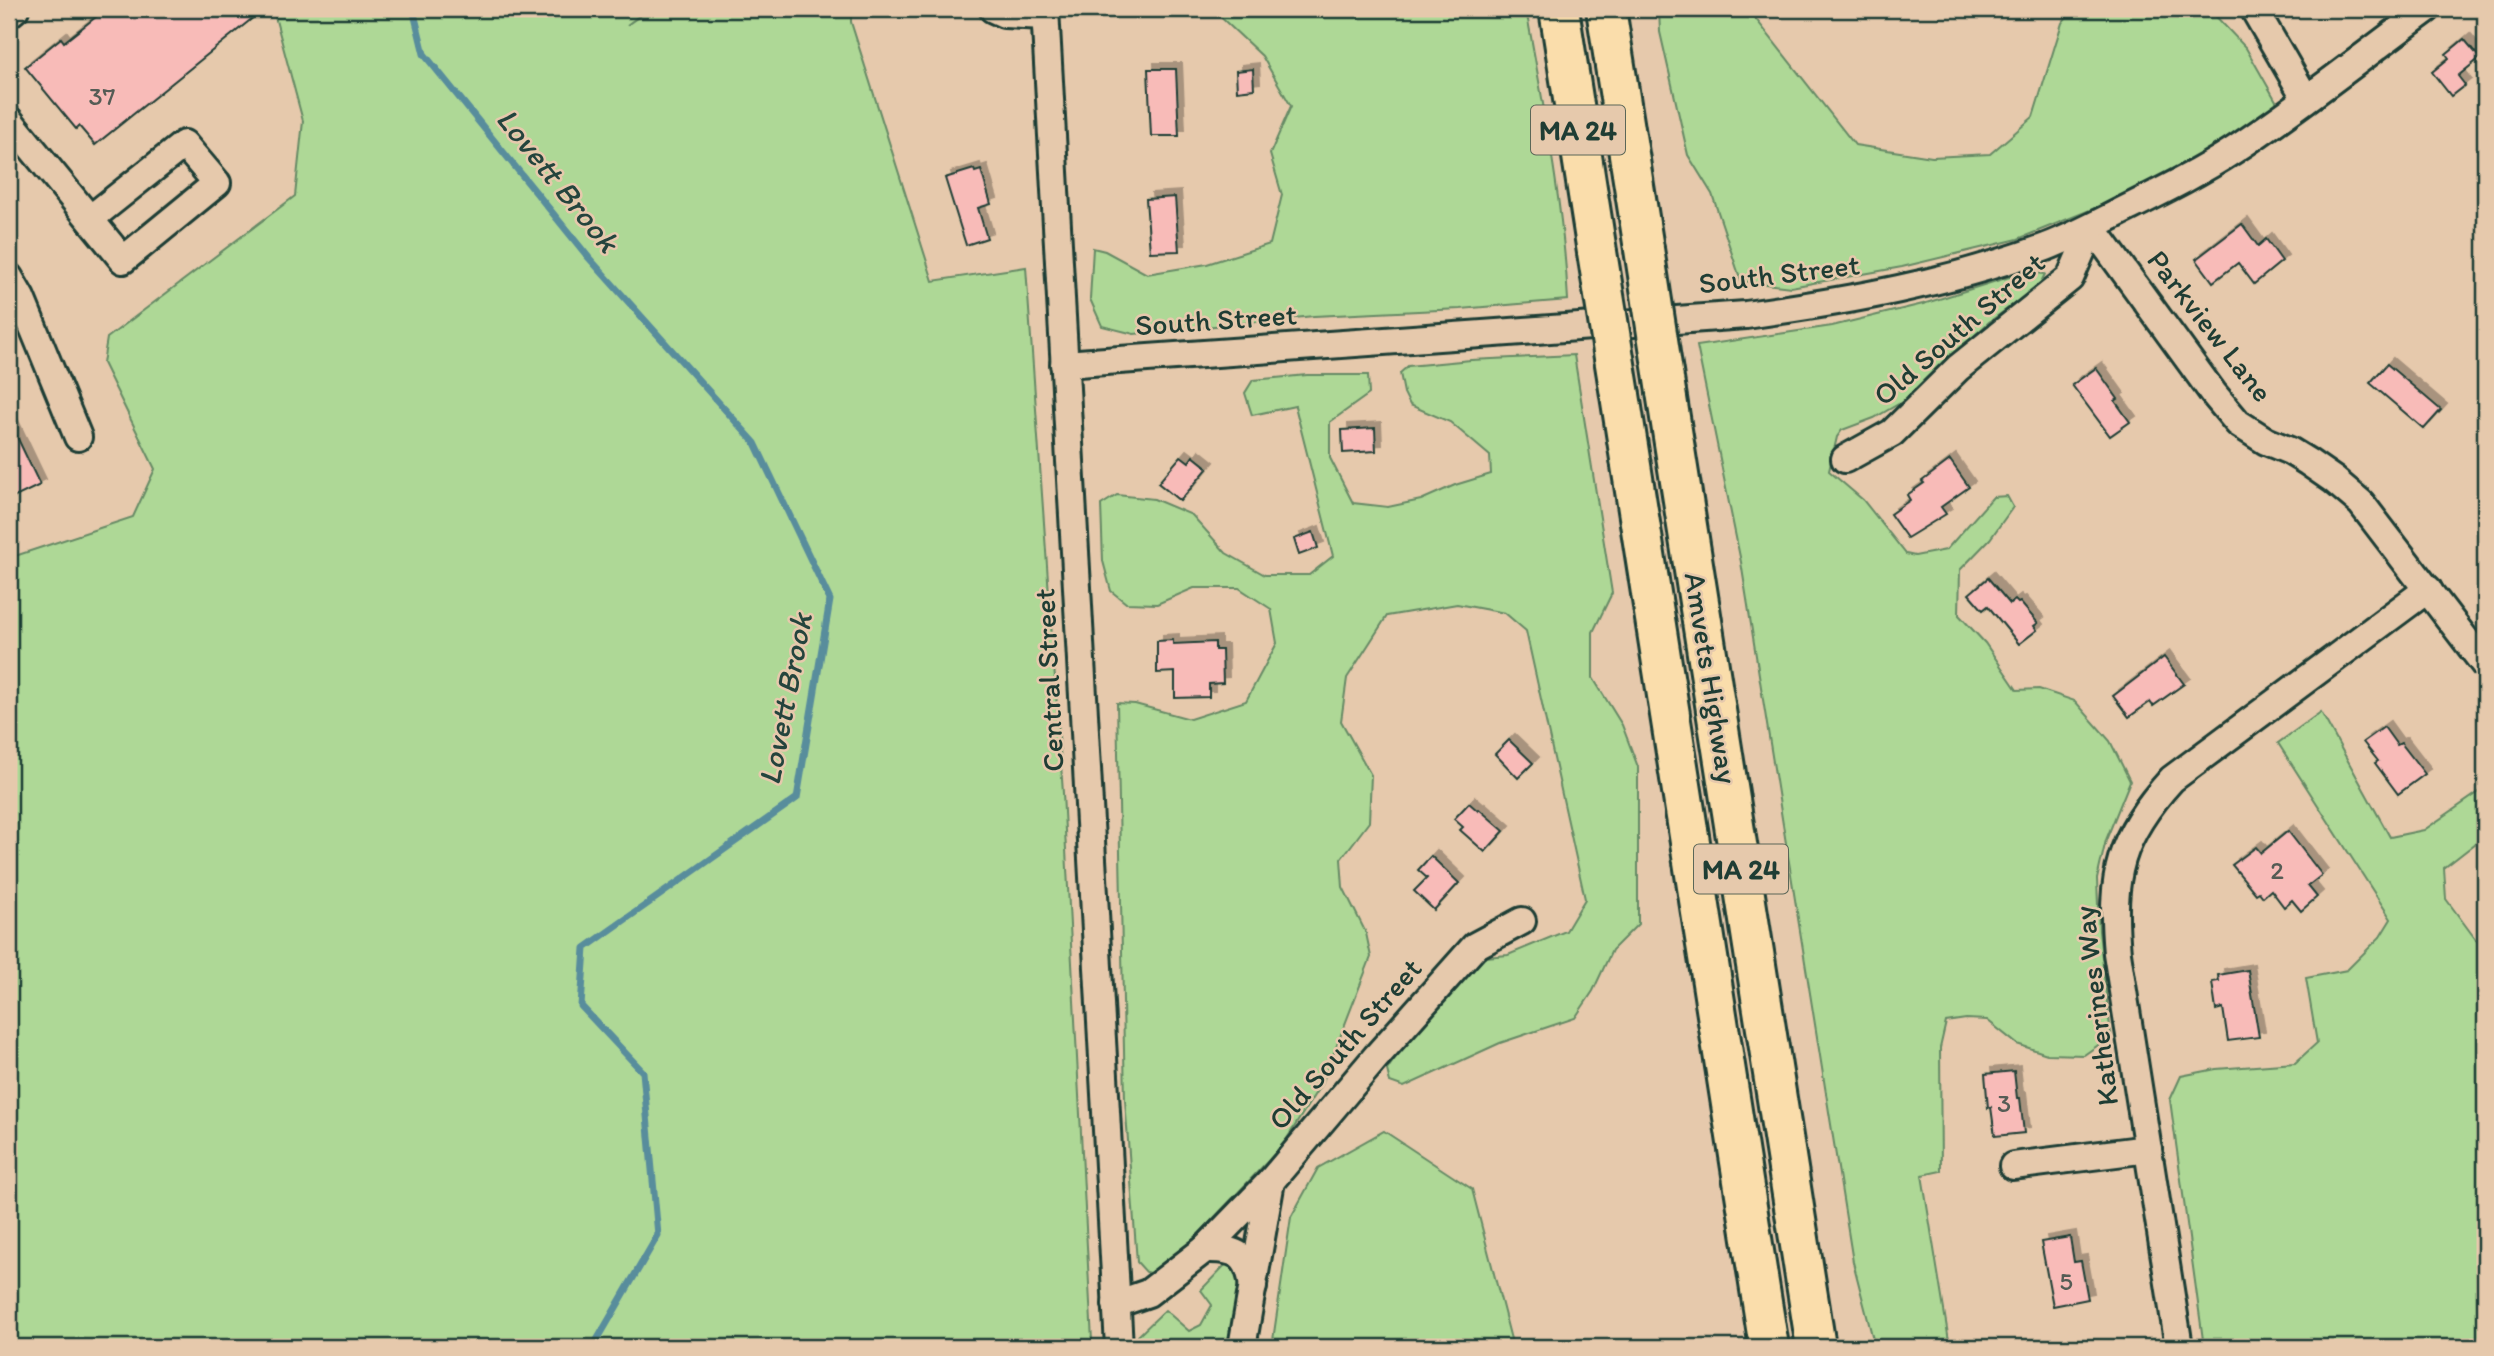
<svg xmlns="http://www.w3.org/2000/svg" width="2494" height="1356" font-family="Itim,sans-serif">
	<defs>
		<filter id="shadow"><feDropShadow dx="6" dy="-6" stdDeviation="0" flood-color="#0004"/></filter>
	</defs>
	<rect width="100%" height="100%" fill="#e6c9ac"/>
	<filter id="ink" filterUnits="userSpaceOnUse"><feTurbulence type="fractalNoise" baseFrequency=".0143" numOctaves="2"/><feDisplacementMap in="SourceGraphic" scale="14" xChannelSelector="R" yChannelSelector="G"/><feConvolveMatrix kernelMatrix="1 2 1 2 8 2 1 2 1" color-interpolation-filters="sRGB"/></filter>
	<g filter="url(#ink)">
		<g fill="#aed896" stroke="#668a65" stroke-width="2">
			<path d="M273,9H648L627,25L650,9H851V22L933,281L1026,267L1063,793L1092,1341L1085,1347H9V558L133,517L155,469L103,363L107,338L295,196L303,121Z"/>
			<path d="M1212,9H1526C1543,105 1563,202 1568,300L1460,309L1314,316L1134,334L1102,326L1090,299L1093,248L1105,251L1147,274L1207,264L1270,244L1282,195L1270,154L1291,106L1262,56Z"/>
			<path d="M1659,9H1748L1855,145L1932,157L1990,154L2033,117L2062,23L2073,9H2209L2246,48L2280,108L2200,157L2120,198L2018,239L1902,267L1791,287L1741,281L1712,194L1688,155L1660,32Z"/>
			<path d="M2025,272L2045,274L2039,286L1989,322L1907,399L1874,418L1842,430L1837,437L1829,471L1863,500L1906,554L1915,556L1946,550L1993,497L2007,496L2013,507L1990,539L1960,570L1959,615L1985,643L2017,690L2039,689L2075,701L2110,741L2130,781L2106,840L2097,879L2099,931L2111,1036L2084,1055L2047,1054L2017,1044L1987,1020L1966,1019L1946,1022L1940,1048L1941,1171L1922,1175L1950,1347H1875L1853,1262L1741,562L1697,346L1832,326L1923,304Z"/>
			<path d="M1574,355L1612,593L1593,632V678L1622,725L1638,767V924L1612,950L1593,991L1575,1018L1500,1043L1404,1087L1390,1082L1387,1070L1412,1033L1474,958L1508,955L1566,931L1585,899L1526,631L1505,613L1457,604L1387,616L1347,678L1341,721L1371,775L1369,822L1341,859L1343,887L1366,933L1371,957L1323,1081L1283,1145L1190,1243L1159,1270L1152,1274L1146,1272L1137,1262L1125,1100L1117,703L1135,704L1190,719L1246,701L1277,643L1271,609L1239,588H1194L1157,604L1126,603L1111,591L1103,561L1101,505L1117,495L1154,499L1192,515L1226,553L1265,575H1309L1333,556L1295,406L1252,415L1245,393L1253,380L1307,375H1368L1369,394L1330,422V458L1353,503L1388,507L1421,500L1455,485L1491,474L1490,456L1450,422L1410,405L1404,393L1400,373L1408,366L1471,360Z"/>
			<path d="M2321,712L2390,837L2424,830L2485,788V836L2444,868L2446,899L2485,952V1347H2204L2170,1100L2181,1076L2216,1069L2295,1063L2317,1043L2306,978L2347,970L2380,937L2391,919L2278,743Z"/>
			<path d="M1384,1131L1472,1189L1513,1347H1272L1291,1217L1318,1168Z"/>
			<path d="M1227,1263L1237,1271L1240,1287L1229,1347H1136L1138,1336L1165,1310L1189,1331L1201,1325L1212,1305L1201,1290Z"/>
		</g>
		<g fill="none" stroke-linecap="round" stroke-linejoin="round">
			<path stroke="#598d9c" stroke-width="7" d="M413,9L424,54L589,258L755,443L830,600L797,798L585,948L581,1006L643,1072L658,1235L593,1347"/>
		</g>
		<g fill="#f8bbb8" stroke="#1f3d34" stroke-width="2" filter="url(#shadow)">
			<path d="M106,9H264L95,145L79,126L76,129L25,67L61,38L64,42Z"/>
			<path d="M2464,39L2480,58L2458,76L2465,85L2451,96L2432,72L2449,58L2446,54Z"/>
			<path d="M1148,69H1176L1179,136H1151Z"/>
			<path d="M1253,69L1254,89L1237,91L1236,71Z"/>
			<path d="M974,169L975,172L981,170L991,204L978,208L987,238L966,245L945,178Z"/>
			<path d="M1175,197L1179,251L1150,252L1146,199Z"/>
			<path d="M2242,224L2258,246L2266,239L2282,261L2254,284L2238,263L2213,282L2196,259Z"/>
			<path d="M2387,364L2441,410L2424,429L2370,383Z"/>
			<path d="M2096,368L2118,399L2115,401L2130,422L2110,436L2072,385Z"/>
			<path d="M9,420L40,485L9,500Z"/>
			<path d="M1375,428L1376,451L1343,453L1342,430Z"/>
			<path d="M1181,456L1189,462L1193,456L1208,468L1180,501L1158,483Z"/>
			<path d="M1950,460L1969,487L1941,507L1946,514L1907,538L1890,514L1910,500L1907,495L1924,483L1922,481Z"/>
			<path d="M1313,532L1318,548L1299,555L1294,539Z"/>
			<path d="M1988,578L2010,604L2015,600L2018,603L2020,602L2038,623L2034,626L2037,630L2019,644L1988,606L1983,610L1969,594Z"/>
			<path d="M1173,640V644L1215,642V650H1222L1223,683L1209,684V697L1175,698V672L1157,673V641Z"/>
			<path d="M2164,657L2184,684L2153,706L2150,702L2129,717L2113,696Z"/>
			<path d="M2384,727L2397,745L2401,743L2425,774L2398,794L2375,763L2378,761L2363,742Z"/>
			<path d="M1509,740L1533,763L1518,778L1495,754Z"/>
			<path d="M1469,803L1478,811L1479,809L1504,831L1485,852L1460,830L1463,827L1454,819Z"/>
			<path d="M2288,831L2322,875L2308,886L2317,897L2301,911L2292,900L2284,907L2271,890L2263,897L2259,892L2256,894L2232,865L2256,847L2261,853Z"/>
			<path d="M1431,856L1459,883L1434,910L1414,891L1427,878L1418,870Z"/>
			<path d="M2248,970L2259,1037L2228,1041L2223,1008L2216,1010L2212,982L2219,981L2218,975Z"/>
			<path d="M2014,1071L2017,1098H2020L2024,1133L1995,1136L1991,1107L1988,1108L1985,1074Z"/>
			<path d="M2070,1237L2074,1262L2081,1261L2088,1299L2053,1306L2041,1242Z"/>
		</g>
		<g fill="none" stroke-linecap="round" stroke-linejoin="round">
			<defs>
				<g id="minor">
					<path d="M993,9L1004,14L1045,16"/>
					<path d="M1045,9L1119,1347"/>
					<path d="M2254,9L2306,99"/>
					<path d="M9,14L15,9"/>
					<path d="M9,120L123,260L217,183L184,144L90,219"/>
					<path d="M2092,227L2213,393L2238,423L2266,441L2290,451L2308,462L2334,480L2361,503L2485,665"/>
					<path d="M9,277L21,298L78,437"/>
					<path d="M1064,364L1746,315C1848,301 1949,283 2046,247C2072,237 2097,224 2122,211C2160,192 2199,173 2234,150C2301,106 2363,56 2427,9"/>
					<path d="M1845,459L1892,433L1958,368L2070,278L2092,227"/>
					<path d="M2013,1166L2148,1149"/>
					<path d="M1205,1249C1236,1248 1249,1254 1253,1287"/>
					<path d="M1116,1304L1148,1293L1205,1249L1271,1181L1376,1057L1475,946L1522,921"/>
					<path d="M1242,1347L1271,1181"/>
					<path d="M2179,1347L2117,953C2110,876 2119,837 2172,779L2428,589"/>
				</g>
				<g id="highway">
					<path d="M1559,9L1597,252"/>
					<path d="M1606,9L1644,249"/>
					<path d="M1666,392L1816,1347"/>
					<path d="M1620,395L1769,1347"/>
				</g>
			</defs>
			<use href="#minor" stroke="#1f3d34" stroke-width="32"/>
			<use href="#highway" stroke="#1f3d34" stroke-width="44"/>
			<use href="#minor" stroke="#e6c9ac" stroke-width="26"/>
			<use href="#highway" stroke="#faddab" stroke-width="38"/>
			<defs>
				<g id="highway-bridge">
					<path d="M1644,249L1666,392"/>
					<path d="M1597,252L1620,395"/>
				</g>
			</defs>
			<use href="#highway-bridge" stroke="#1f3d34" stroke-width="44" stroke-linecap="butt"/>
			<use href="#highway-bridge" stroke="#faddab" stroke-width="38"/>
		</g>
	</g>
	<g text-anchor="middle" stroke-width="5" stroke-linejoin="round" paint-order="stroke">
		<g font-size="26" fill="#555c55">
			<text x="102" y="105">37</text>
			<text x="2277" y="879">2</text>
			<text x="2004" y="1112">3</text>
			<text x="2066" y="1290">5</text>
		</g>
		<g fill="#e6c9ac" stroke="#5b6758" stroke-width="2">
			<rect x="1531" y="105.5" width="94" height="49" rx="5"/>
			<rect x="1694" y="844.5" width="94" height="49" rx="5"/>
		</g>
		<g font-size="28" font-weight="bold" fill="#1f3d34">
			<text x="1578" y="140">MA 24</text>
			<text x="1741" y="879">MA 24</text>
		</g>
		<g font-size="30" fill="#1f3d34" stroke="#e6c9ac">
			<text transform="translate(1779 274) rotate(-7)" y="10">South Street</text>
			<text transform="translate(1216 320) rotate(-4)" y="10">South Street</text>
			<text transform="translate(2210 326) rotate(52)" y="10">Parkview Lane</text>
			<text transform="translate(1959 329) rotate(-41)" y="10">Old South Street</text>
			<text transform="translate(1711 678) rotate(81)" y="10">Amvets Highway</text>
			<text transform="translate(1049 680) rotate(-93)" y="10">Central Street</text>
			<text transform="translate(2096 1006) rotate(-97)" y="10">Katherines Way</text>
			<text transform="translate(1345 1044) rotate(-49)" y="10">Old South Street</text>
		</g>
		<g font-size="32" font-style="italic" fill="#24443d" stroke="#e6c9ac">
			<text transform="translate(558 180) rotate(51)" y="11">Lovett Brook</text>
			<text transform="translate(785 699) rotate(-79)" y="11">Lovett Brook</text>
		</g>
	</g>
	<rect width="2494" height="1356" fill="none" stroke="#e6c9ac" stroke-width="35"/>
	<rect x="18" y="18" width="2459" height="1321" fill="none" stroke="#1f3d34" stroke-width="2.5" filter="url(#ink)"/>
</svg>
